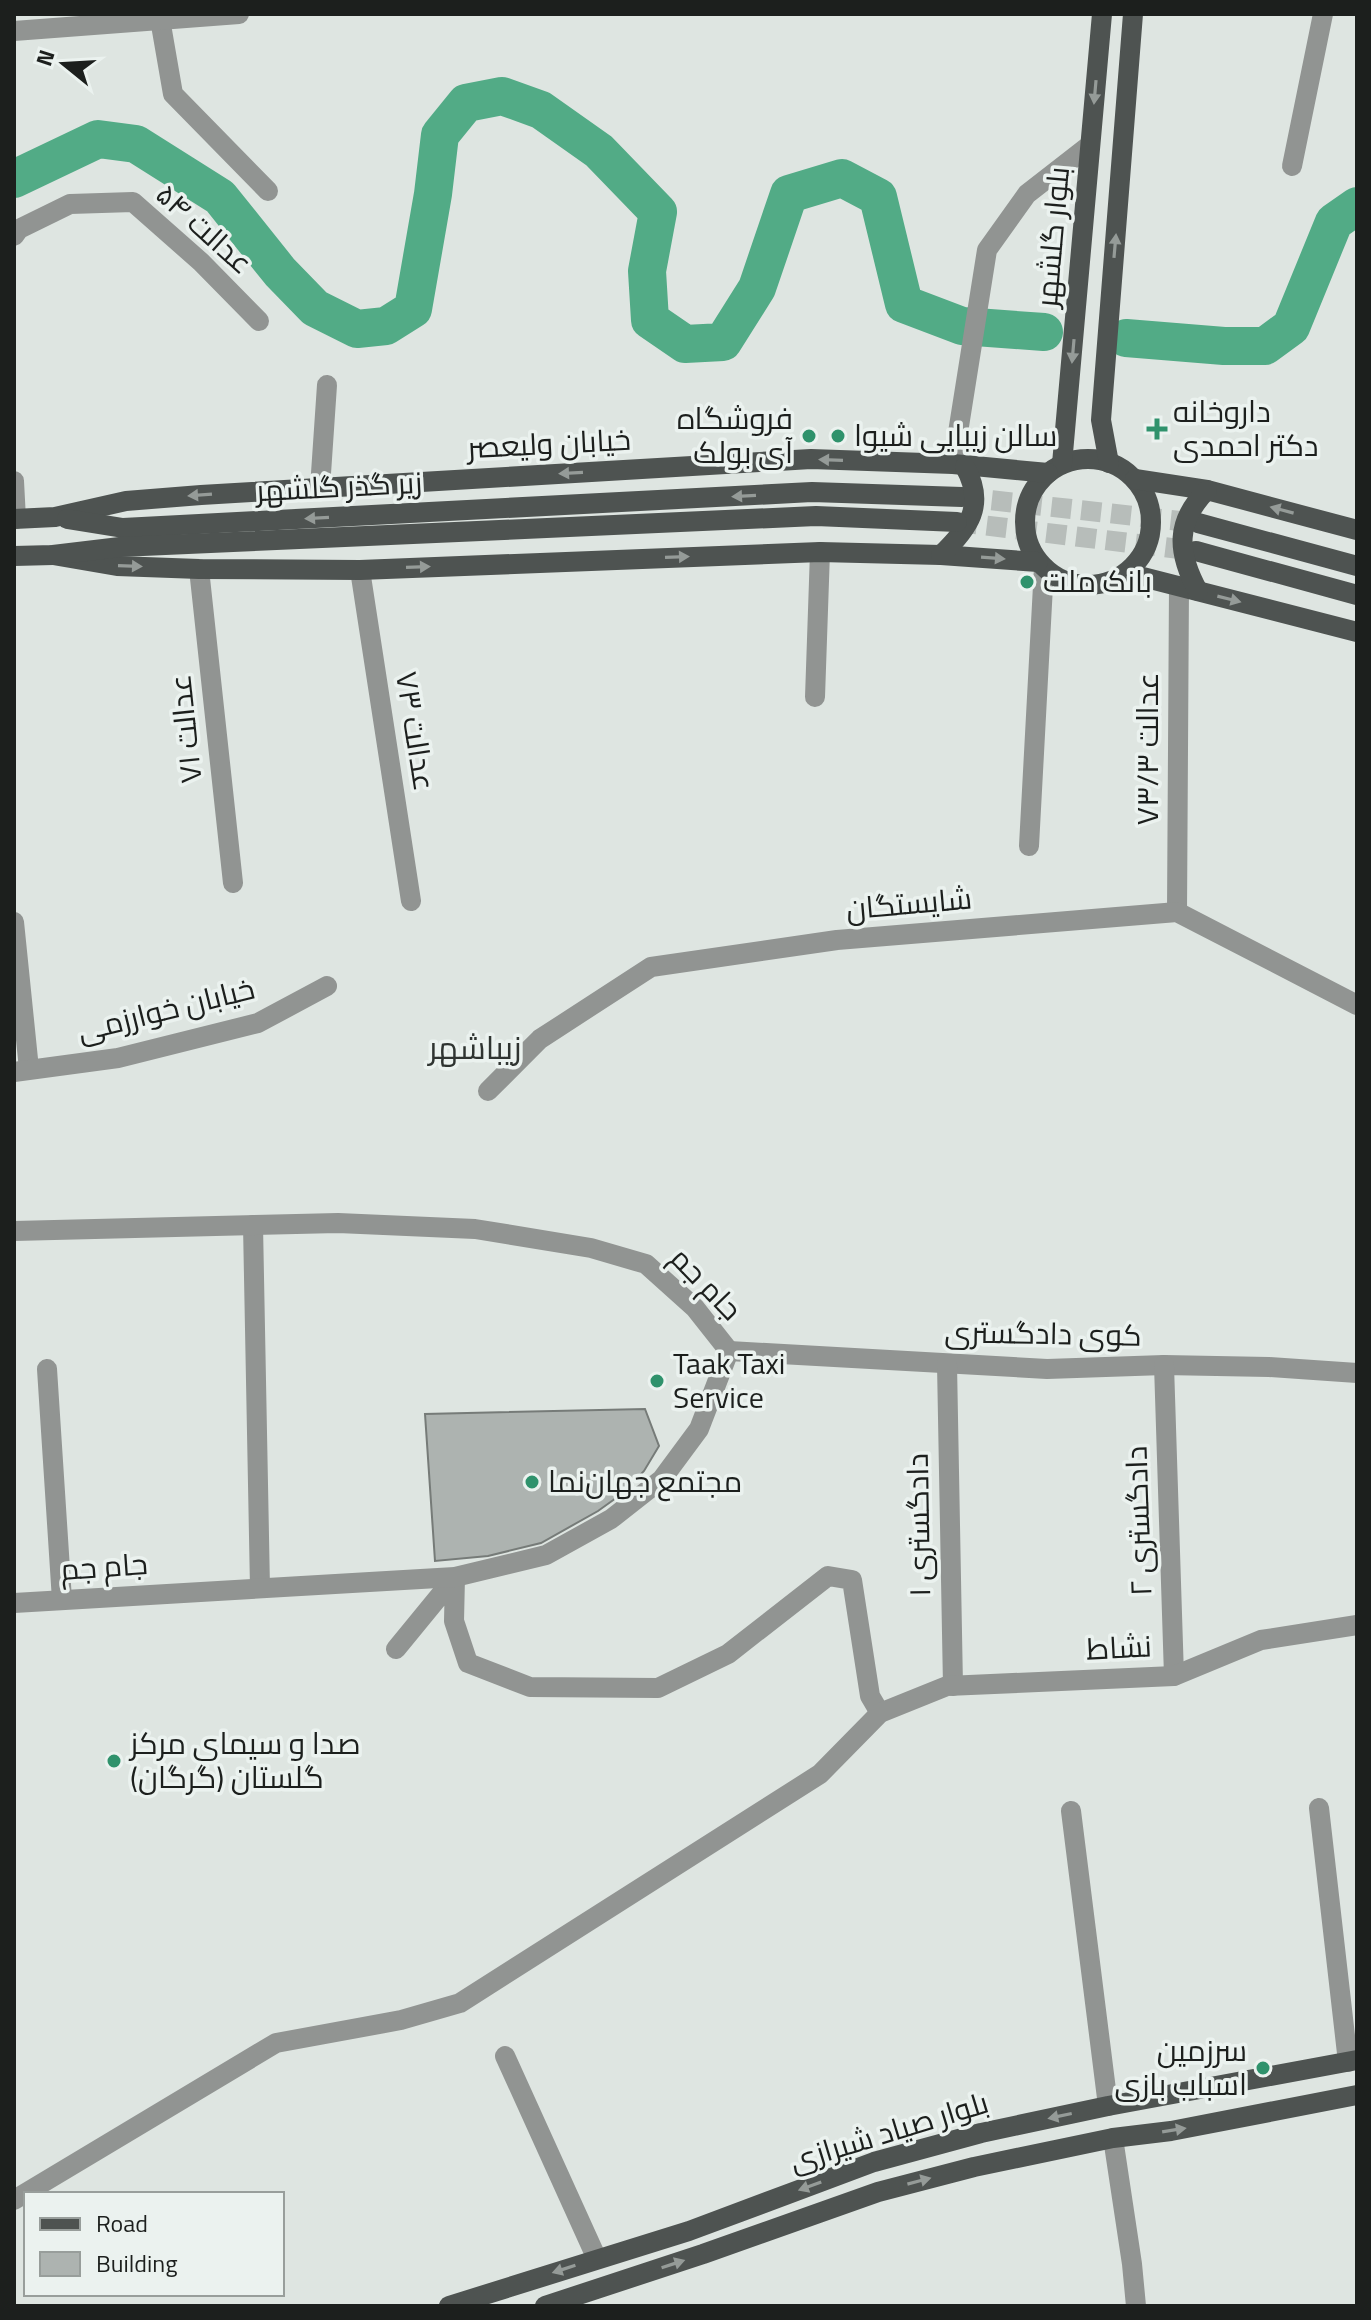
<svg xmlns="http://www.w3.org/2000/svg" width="1371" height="2320" font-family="'Titillium Web',Cairo,sans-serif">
	<rect width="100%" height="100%" fill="#dee5e1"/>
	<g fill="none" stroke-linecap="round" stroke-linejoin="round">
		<g stroke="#52ab86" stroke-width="38">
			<path d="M14,179L98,139L136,144L220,197L280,272L315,308L357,329L386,326L413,309L433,194L440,135L466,103L502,96L541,110L599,151L658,212L647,271L650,320L685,344L723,342L757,288L789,194L842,178L878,197L904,304L962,326L1044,332"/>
			<path d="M1126,338L1224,346H1265L1291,327L1334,222L1357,206"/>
		</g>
	</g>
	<path fill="#adb3b0" stroke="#767b78" stroke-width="2" d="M645,1409L659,1446L644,1471L623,1493L598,1511L541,1543L488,1556L435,1561L425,1414Z"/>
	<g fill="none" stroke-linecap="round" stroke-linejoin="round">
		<g stroke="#b7bdba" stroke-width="20" stroke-dasharray="20 10" stroke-linecap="butt">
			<path d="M962,497L1198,523"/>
			<path d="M957,522L1196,551"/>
		</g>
		<g stroke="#919492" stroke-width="20">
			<path d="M160,19L173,94L268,191"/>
			<path d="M14,31L239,14"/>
			<path d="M1292,166L1323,14"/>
			<path d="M14,236L19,229L70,204L133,202L201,262L259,321"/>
			<path d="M953,464L987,250L1027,194L1090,145"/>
			<path d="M14,481L16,519"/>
			<path d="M320,488L327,385"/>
			<path d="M199,569L233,883"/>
			<path d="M360,570L411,901"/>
			<path d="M815,697L820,552"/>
			<path d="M1029,846L1044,567"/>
			<path d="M1177,912L1179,586"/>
			<path d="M14,922L29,1069"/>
			<path d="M14,1072L118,1058L258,1023L327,986"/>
			<path d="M488,1091L540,1039L651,967L837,940L1177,912L1357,1005"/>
			<path d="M253,1225L260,1588"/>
			<path d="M729,1351L1047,1369L1164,1365L1269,1367L1357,1373"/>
			<path d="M947,1364L953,1686"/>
			<path d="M1164,1365L1174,1676"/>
			<path d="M47,1369L62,1600"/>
			<path d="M396,1649L455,1577L454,1621L468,1663L530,1687L658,1688L728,1654L828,1576L852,1580L870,1696L880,1713"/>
			<path d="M1319,1808L1348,2062"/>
			<path d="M1071,1811L1108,2106"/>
			<path d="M505,2056L597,2259"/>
			<path d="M1113,2138L1132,2264L1136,2306"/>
			<path d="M14,2200L276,2043L401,2020L460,2003L820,1774L880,1713L947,1686L1174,1676L1261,1640L1357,1625"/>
		</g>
		<path stroke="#919492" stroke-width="20" d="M14,1231L338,1223L475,1229L591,1248L646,1264L695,1308L729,1351L699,1429L662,1479L611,1519L546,1555L455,1577L14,1603"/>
		<g stroke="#4e5351" stroke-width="20">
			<circle cx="1088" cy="522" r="63"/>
			<path d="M1109,463L1101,420L1133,14"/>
			<path d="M1062,464L1102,14"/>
			<path d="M1135,479L1207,490L1357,530"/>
			<path d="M14,519L55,517L126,501L201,495L811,459L953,464L1048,473"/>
			<path d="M67,519L123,528L812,492L962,497"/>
			<path d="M1198,523L1357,566"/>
			<path d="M1196,551L1357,595"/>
			<path d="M53,555L117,566L199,569L360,570L820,552L941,555L1038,562"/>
			<path d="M941,555C969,528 986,505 965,467"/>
			<path d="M14,556L53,555L120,547L816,516L957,522"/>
			<path d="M1127,573L1357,632"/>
			<path d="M1198,591C1177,552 1175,522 1207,490"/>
			<path d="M449,2306L689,2231L874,2162L981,2133L1108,2106L1357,2060"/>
			<path d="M545,2306L703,2254L878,2192L974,2167L1113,2138L1171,2131L1357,2095"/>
		</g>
	</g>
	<defs><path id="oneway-solid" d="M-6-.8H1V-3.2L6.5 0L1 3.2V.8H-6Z" transform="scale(2)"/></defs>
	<g fill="#959b98">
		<use href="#oneway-solid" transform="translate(1095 92) rotate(95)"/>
		<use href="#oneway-solid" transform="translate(1115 246) rotate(-85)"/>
		<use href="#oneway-solid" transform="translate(1073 351) rotate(95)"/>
		<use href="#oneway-solid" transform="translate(831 460) rotate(-178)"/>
		<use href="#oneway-solid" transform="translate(571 473) rotate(177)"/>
		<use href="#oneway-solid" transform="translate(200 495) rotate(176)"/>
		<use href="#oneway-solid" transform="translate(744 496) rotate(177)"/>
		<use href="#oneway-solid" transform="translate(1282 510) rotate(-165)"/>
		<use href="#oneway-solid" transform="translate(317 518) rotate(177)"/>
		<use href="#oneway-solid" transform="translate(677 557) rotate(-2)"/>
		<use href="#oneway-solid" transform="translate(993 558) rotate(4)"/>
		<use href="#oneway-solid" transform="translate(130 566) rotate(2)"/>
		<use href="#oneway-solid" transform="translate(418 567) rotate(-2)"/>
		<use href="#oneway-solid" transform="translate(1229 599) rotate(14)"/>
		<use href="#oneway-solid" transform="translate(1060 2116) rotate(168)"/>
		<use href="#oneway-solid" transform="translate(1174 2130) rotate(-9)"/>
		<use href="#oneway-solid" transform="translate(919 2181) rotate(-15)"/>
		<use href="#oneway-solid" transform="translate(810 2186) rotate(160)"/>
		<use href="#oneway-solid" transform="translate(673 2264) rotate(-18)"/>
		<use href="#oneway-solid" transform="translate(564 2269) rotate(162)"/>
	</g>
	<g fill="#2f926c" stroke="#ebf2ef" stroke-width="3">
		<path d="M1153 417h8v8h8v8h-8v8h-8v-8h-8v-8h8z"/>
		<circle cx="809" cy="436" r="8"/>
		<circle cx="838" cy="436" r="8"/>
		<circle cx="1027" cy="582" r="8"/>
		<circle cx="657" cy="1381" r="8"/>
		<circle cx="532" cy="1482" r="8"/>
		<circle cx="114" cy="1761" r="8"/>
		<circle cx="1263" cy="2068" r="8"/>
	</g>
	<g text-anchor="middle" stroke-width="7" stroke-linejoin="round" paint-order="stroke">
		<g font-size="30" fill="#1c1f1d" stroke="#ebf2ef">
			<text transform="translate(204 229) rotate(42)" y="10">عدالت ۵۴</text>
			<text transform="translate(1053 237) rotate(-85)" y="10">بلوار گلشهر</text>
			<text transform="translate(549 444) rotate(-3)" y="10">خیابان ولیعصر</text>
			<text transform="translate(339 487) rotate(-3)" y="10">زیر گذر گلشهر</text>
			<text transform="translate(186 729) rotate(-96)" y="10">عدالت ۷۱</text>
			<text transform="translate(415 731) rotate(81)" y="10">عدالت ۷۳</text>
			<text transform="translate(1148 749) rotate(-90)" y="10">۷۳/۳ عدالت</text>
			<text transform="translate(909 904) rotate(-5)" y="10">شایستگان</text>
			<text transform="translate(166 1010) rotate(-14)" y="10">خیابان خوارزمی</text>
			<text transform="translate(706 1284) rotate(46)" y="10">جام جم</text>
			<text transform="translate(1043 1334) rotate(1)" y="10">کوی دادگستری</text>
			<text transform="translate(1139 1521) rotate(-92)" y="10">دادگستری ۲</text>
			<text transform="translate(919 1525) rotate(-91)" y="10">دادگستری ۱</text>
			<text transform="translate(104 1567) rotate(-4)" y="10">جام جم</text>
			<text transform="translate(1119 1648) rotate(-3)" y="10">نشاط</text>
			<text transform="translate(889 2132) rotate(-17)" y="10">بلوار صیاد شیرازی</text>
		</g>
		<g font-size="30" fill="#1c1f1d" stroke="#ebf2ef" text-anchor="start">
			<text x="1173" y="422">داروخانه<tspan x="1173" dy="34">دکتر احمدی</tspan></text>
			<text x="793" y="429" text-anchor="end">فروشگاه<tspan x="793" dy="34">آی بولک</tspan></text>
			<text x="854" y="446">سالن زیبایی شیوا</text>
			<text x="1043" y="592">بانک ملت</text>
			<text x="673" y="1374">Taak Taxi<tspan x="673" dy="34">Service</tspan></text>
			<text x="548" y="1492">مجتمع جهان‌نما</text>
			<text x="130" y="1754">صدا و سیمای مرکز<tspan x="130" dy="34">گلستان (گرگان)</tspan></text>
			<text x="1247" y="2061" text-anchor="end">سرزمین<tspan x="1247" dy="34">اسباب بازی</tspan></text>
		</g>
		<g font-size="32" fill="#2f3431" stroke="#ebf2ef">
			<text x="475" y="1059">زیباشهر</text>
		</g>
	</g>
	<rect width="1371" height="2320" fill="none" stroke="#1c1f1d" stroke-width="32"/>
	<rect x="24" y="2192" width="260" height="104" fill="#ebf2ef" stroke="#989e9b" stroke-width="2"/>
	<rect x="40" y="2218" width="40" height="12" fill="#4e5351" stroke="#989e9b" stroke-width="2"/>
	<text x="96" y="2232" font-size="24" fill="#1c1f1d">Road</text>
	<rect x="40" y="2252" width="40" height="24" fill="#adb3b0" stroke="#989e9b" stroke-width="2"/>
	<text x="96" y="2272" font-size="24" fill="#1c1f1d">Building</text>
	<g transform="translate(64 64) rotate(288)" stroke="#ebf2ef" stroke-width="6" paint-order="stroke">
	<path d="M0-6L14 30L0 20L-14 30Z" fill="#1c1f1d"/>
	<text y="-12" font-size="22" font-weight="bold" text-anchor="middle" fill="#1c1f1d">N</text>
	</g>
</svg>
